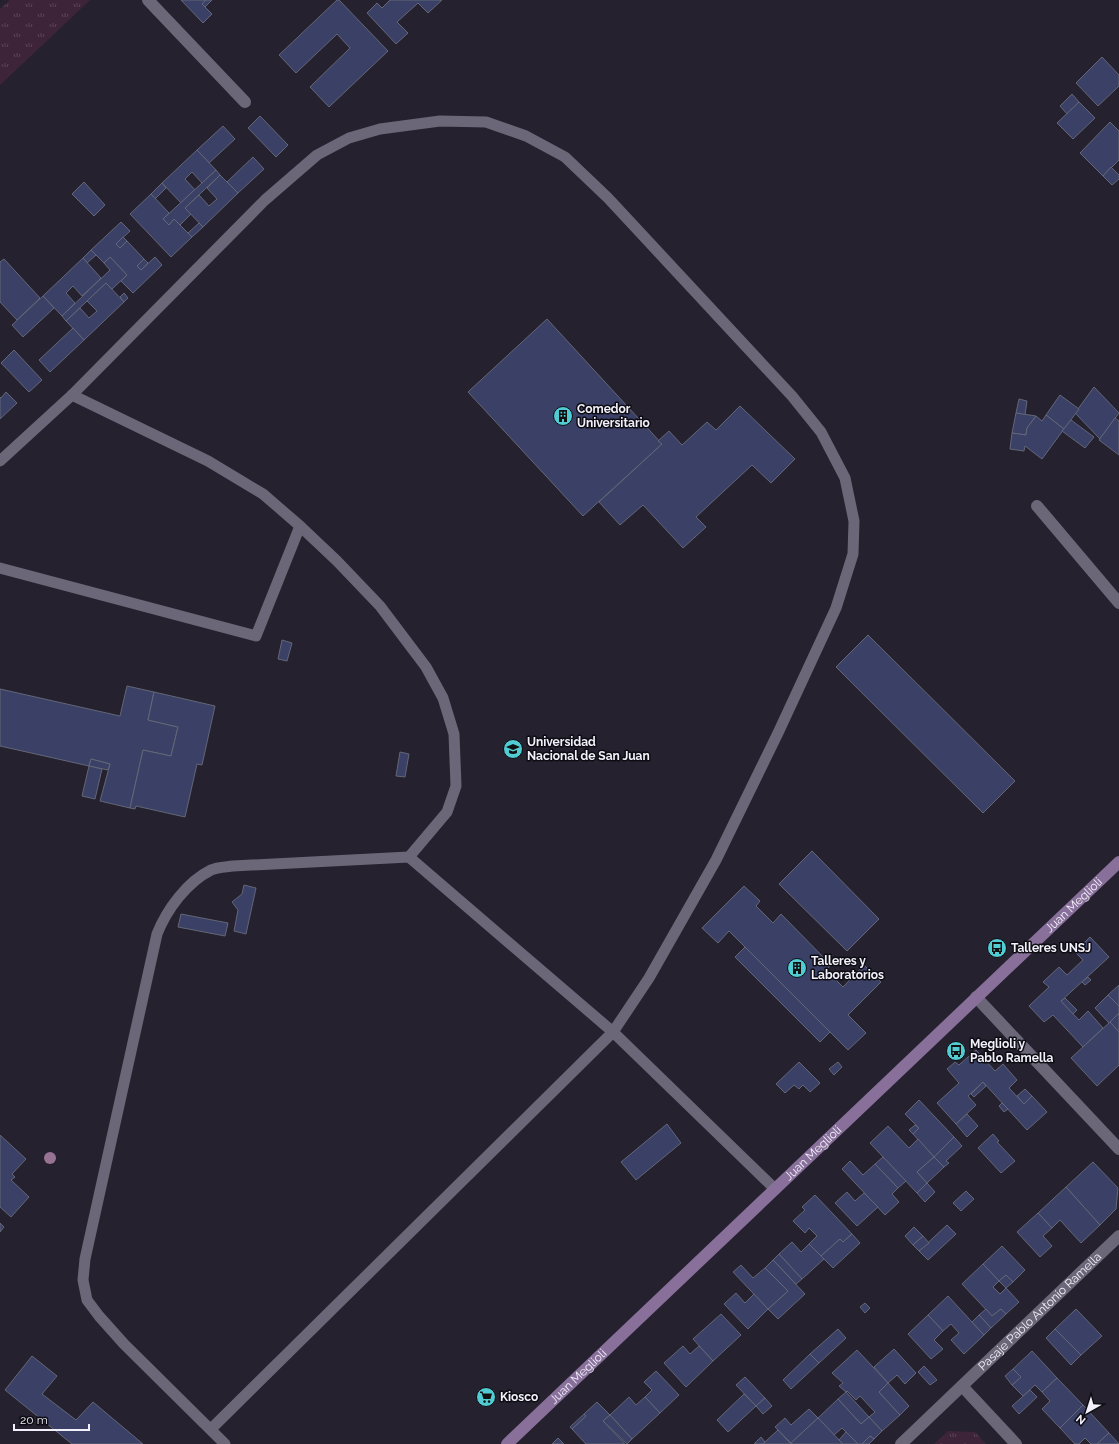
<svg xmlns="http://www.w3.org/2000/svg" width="1119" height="1444" font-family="Raleway,sans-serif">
	<defs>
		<pattern id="park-tufts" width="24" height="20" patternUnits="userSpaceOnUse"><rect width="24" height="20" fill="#3e2439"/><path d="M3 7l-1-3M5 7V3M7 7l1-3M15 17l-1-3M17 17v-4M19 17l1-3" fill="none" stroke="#5a4457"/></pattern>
	</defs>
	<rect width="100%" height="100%" fill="#25212f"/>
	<g fill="url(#park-tufts)">
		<path d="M10,0H90L0,85V9Z"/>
		<path d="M948,1431L975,1432L986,1444H934Z"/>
	</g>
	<g fill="#3b4066" stroke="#636777">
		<path d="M181,0H206L202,4L212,14L203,23Z"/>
		<path d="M206,0H212L205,7L202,4Z"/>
		<path d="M337,0H339L388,51L329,107L310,87L350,48L337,34L296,73L279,55Z"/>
		<path d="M390,0H442L428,13L418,3L397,22L408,33L396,44L367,13L377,3L382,8Z"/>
		<path d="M1102,57L1119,75V86L1098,106L1076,83Z"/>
		<path d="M1072,94L1079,102L1067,114L1060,106Z"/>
		<path d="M1079,102L1095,118L1073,139L1057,123Z"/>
		<path d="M260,116L288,145L276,157L248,128Z"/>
		<path d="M1110,122L1119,131V160L1103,176L1080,153Z"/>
		<path d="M223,126L235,139L209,163L197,150Z"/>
		<path d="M197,150L216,170L202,183L192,172L185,179L195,190L181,203L162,183Z"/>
		<path d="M253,157L264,169L238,193L227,182Z"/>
		<path d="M1111,167L1119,175V179L1112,185L1103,176Z"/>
		<path d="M216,170L220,175L185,208L191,214L180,225L174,219L169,225L163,219Z"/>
		<path d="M220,175L238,193L203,227L185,208L199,195L209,206L217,199L207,188Z"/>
		<path d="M84,182L105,205L94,216L72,194Z"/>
		<path d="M162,183L166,188L155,199L151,194Z"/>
		<path d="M151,194L169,213L163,219L169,225L174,219L192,237L171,257L130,214Z"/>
		<path d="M121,222L130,231L116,244L120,248L127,241L144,259L137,266L141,270L155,257L162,265L133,293L121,281L127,275L110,257L104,263L91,250Z"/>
		<path d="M199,223L203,227L192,237L188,233Z"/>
		<path d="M123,237L127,241L120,248L116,244Z"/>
		<path d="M91,250L96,255L87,263L83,258Z"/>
		<path d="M110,257L127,275L112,289L106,283L66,321L62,316L110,270L104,263Z"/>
		<path d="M83,258L101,278L82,296L73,286L66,293L75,303L62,316L43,296Z"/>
		<path d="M4,259L40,298L17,320L0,302V262Z"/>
		<path d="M144,259L148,263L141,270L137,266Z"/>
		<path d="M106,283L124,302L84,340L66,321L80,308L89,318L97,311L87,301Z"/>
		<path d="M124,293L128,298L124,302L120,297Z"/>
		<path d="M43,296L54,308L23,337L12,325Z"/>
		<path d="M547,319L662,444L583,516L468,392Z"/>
		<path d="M73,328L84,340L50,372L39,360Z"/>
		<path d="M14,350L42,380L29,392L1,363Z"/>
		<path d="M1094,387L1119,413L1100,439L1075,413Z"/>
		<path d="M6,392L17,403L0,419V397L1,398Z"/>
		<path d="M1060,395L1079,409L1064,429L1046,415Z"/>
		<path d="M1019,399L1027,401L1025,415L1016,413Z"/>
		<path d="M740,406L795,459L771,483L752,465L696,517L706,527L683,548L643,505L620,525L599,502L662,444L658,441L669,431L682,445L707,422L716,430Z"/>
		<path d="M1016,413L1036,416L1027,428L1026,435L1012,433Z"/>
		<path d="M1046,415L1064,429L1042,459L1025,446L1024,451L1010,449L1012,433L1026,435L1027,428L1036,416L1042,421Z"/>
		<path d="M1115,418L1119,421V455L1099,440Z"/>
		<path d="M1071,420L1094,437L1085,448L1062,431Z"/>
		<path d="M868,635L1015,781L983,813L836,667Z"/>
		<path d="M282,640L292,643L287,661L278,659Z"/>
		<path d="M127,686L154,692L148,720L178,727L171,756L143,750L130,808L100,801L110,764L91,759L89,766L0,746V689L120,716Z"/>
		<path d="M154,692L215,706L202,765L197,764L185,817L136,806L135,809L130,808L143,750L171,756L178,727L148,720Z"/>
		<path d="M400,752L409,754L405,777L396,776Z"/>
		<path d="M91,759L110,764L108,770L89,766Z"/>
		<path d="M89,766L102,769L95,799L82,796Z"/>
		<path d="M812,851L879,919L847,951L779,884Z"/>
		<path d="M244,885L256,888L246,934L234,931L238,910L232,902L242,894Z"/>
		<path d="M744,886L760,901L756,906L773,923L781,914L831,965L826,970L843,987L864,965L881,982L848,1015L866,1033L848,1050L729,931L718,943L702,928Z"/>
		<path d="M181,914L228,923L225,936L178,927Z"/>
		<path d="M1090,937L1109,957L1061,1001L1079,1020L1088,1011L1103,1028L1083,1047L1053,1015L1044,1022L1029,1006L1049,987L1043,982L1059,967L1067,975L1083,960L1075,952Z"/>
		<path d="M745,947L830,1032L820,1042L735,957Z"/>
		<path d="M1088,977L1091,980L1085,985L1082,982Z"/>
		<path d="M1119,985V1006L1108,995Z"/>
		<path d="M1108,995L1119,1006V1013L1109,1023L1095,1008Z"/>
		<path d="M1065,998L1077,1010L1073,1014L1061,1001Z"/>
		<path d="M1118,1014L1119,1015V1032L1110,1022Z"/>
		<path d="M1110,1022L1119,1032V1065L1097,1086L1071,1058Z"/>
		<path d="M976,1050L995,1071L1003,1064L1017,1080L1009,1088L1024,1104L1032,1096L1047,1112L1027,1130L983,1082L968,1096L976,1105L956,1124L937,1103L959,1083L947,1069L955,1062L959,1065Z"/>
		<path d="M799,1062L820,1083L810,1092L803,1085L799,1089L794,1085L785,1093L776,1084Z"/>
		<path d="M838,1062L842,1067L834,1075L829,1069Z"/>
		<path d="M983,1082L986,1086L974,1097L971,1094Z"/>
		<path d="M1025,1089L1032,1096L1024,1104L1017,1096Z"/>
		<path d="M919,1100L954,1137L934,1157L913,1134L919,1128L905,1114Z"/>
		<path d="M1002,1103L1008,1109L1004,1112L999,1106Z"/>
		<path d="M967,1114L978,1126L967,1137L956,1124Z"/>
		<path d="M667,1124L681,1143L636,1180L621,1162Z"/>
		<path d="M915,1125L919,1128L913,1134L909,1130Z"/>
		<path d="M888,1126L909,1148L918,1139L934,1157L917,1172L927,1183L917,1193L870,1143Z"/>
		<path d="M993,1134L999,1141L997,1142L1015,1161L1001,1173L978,1148Z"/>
		<path d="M0,1135L26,1159L12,1174L15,1177L11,1180L29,1197L11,1217L0,1207Z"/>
		<path d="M954,1137L962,1146L946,1161L949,1163L944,1167L934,1157Z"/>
		<path d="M883,1157L906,1181L898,1188L875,1164Z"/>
		<path d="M934,1157L944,1167L927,1183L917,1172Z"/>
		<path d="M850,1161L863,1175L875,1164L898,1188L892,1194L899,1202L885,1215L842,1169Z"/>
		<path d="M1093,1162L1118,1188L1116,1209L1100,1225L1066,1187Z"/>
		<path d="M927,1183L935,1192L925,1202L917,1193Z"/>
		<path d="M1066,1187L1100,1225L1081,1243L1060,1220L1052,1228L1038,1213Z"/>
		<path d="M966,1191L974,1199L961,1211L953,1203Z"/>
		<path d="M847,1192L855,1201L864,1193L878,1207L857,1226L835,1203Z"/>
		<path d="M815,1195L852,1234L843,1242L840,1239L821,1256L809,1244L817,1236L809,1228L805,1233L793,1221L805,1210L802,1207Z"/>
		<path d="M1038,1213L1052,1228L1043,1236L1052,1246L1040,1257L1017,1232Z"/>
		<path d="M0,1223L4,1227L0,1232Z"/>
		<path d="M947,1225L956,1234L928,1260L919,1251Z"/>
		<path d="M914,1227L923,1236L913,1245L905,1236Z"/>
		<path d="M852,1234L860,1243L833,1268L821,1256L840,1239L843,1242Z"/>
		<path d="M923,1236L929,1243L919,1251L913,1245Z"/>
		<path d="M792,1242L801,1252L809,1244L824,1259L802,1279L779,1254Z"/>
		<path d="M1002,1246L1025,1270L1013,1282L1006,1275L999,1281L983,1264Z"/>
		<path d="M779,1254L802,1279L796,1284L773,1260Z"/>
		<path d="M773,1260L805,1294L778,1319L768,1309L788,1291L765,1268Z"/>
		<path d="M983,1264L999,1281L993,1287L1000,1294L1006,1288L1019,1302L1006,1314L1001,1309L992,1316L962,1284Z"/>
		<path d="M741,1265L753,1278L765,1268L788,1291L768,1309L733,1272Z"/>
		<path d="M1006,1275L1013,1282L1006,1288L999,1281Z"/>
		<path d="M736,1293L745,1303L754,1294L768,1309L748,1329L724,1304Z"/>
		<path d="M948,1296L984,1335L964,1354L951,1340L959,1333L951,1324L943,1331L928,1315Z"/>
		<path d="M865,1303L870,1308L865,1313L860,1307Z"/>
		<path d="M986,1309L992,1316L1001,1309L1006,1314L991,1328L979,1315Z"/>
		<path d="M1076,1309L1102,1336L1081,1355L1055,1329Z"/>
		<path d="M721,1314L741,1335L713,1361L693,1339Z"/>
		<path d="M928,1315L943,1331L934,1340L943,1349L931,1359L908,1334Z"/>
		<path d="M979,1315L991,1328L984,1335L972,1322Z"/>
		<path d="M838,1329L846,1338L819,1363L810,1354Z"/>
		<path d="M1055,1329L1081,1355L1071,1365L1046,1338Z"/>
		<path d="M683,1346L690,1354L699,1346L713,1361L686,1387L664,1363Z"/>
		<path d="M894,1349L916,1373L905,1384L897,1375L888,1383L874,1367Z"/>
		<path d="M857,1350L888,1383L879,1392L900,1415L882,1431L869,1417L875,1412L860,1396L856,1400L847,1391L846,1392L839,1386L843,1383L832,1373Z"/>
		<path d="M1032,1351L1057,1378L1042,1392L1035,1385L1023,1396L1012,1385L1021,1377L1013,1369Z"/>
		<path d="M810,1354L819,1363L791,1389L783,1380Z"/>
		<path d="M32,1356L57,1376L42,1394L76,1420L93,1402L143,1444H72L5,1390Z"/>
		<path d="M924,1366L937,1380L930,1385L918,1372Z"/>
		<path d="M1013,1369L1021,1377L1012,1385L1005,1376Z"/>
		<path d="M656,1371L679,1395L660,1413L645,1397L652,1390L644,1382Z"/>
		<path d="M745,1377L765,1398L756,1406L736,1385Z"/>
		<path d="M1057,1378L1083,1405L1060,1428L1042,1409L1050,1401L1042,1392Z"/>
		<path d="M888,1383L909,1406L900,1415L879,1392Z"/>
		<path d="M1030,1390L1037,1397L1019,1414L1012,1406Z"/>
		<path d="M846,1392L869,1417L861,1424L838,1399Z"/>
		<path d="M744,1394L756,1406L728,1432L717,1420Z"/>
		<path d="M629,1397L636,1405L645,1397L660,1413L632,1439L610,1415Z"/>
		<path d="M765,1398L772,1406L763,1414L756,1406Z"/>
		<path d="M838,1399L861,1424L869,1417L882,1431L874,1439L870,1436L862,1444H858L842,1428L834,1435L818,1418Z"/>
		<path d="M597,1402L610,1415L603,1421L625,1444H586L572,1429L586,1416L584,1414Z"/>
		<path d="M1083,1405L1109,1433L1097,1444H1091L1085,1438L1079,1444H1075L1060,1428Z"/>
		<path d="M809,1409L818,1418L791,1443L775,1427L785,1418L791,1425Z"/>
		<path d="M584,1414L586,1416L572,1429L570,1427Z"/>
		<path d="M610,1415L632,1439L627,1444L603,1421Z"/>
		<path d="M818,1418L843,1444H791V1443Z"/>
		<path d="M778,1430L791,1444H763L765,1442Z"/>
		<path d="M846,1432L858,1444H843L839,1440Z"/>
		<path d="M1109,1433L1119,1444H1097Z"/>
		<path d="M870,1436L874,1439L869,1444H862Z"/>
		<path d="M761,1437L765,1442L763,1444H754Z"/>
		<path d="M558,1438L564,1444H552Z"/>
	</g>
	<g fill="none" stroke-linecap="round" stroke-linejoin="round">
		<g stroke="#6b6778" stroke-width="11">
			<path d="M72,395L208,461L263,494L300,526L337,561L380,606L426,667L443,698L454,734L456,786L447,812L409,857"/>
			<path d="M0,461L72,395L265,200L317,155L349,138L380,129L440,121L486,122L526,136L565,157L608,198L792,396L821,432L845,478L854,521L853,554L836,608L778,733L716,860L649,978L613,1032L211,1429"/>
			<path d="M0,568L256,636L300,526"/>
			<path d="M225,1444L124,1344L99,1316L87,1300L83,1280L85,1259L157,934C167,909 187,882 211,870C217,867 226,867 233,866L409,857L613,1032L775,1189"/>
		</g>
		<g stroke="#6b6778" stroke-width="12">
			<path d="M148,0L245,102"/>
			<path d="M1037,506L1119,603"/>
			<path d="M976,997L1119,1149"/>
			<path d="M962,1386L1016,1444"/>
			<path id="s1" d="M901,1444L1119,1236"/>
		</g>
		<path stroke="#89709b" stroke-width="12" id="s2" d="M507,1444L1119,862"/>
	</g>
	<circle fill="#977393" cx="50" cy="1158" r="6"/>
	<defs>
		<symbol id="building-disc" viewBox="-11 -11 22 22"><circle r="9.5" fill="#51ccd2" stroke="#0d0c12"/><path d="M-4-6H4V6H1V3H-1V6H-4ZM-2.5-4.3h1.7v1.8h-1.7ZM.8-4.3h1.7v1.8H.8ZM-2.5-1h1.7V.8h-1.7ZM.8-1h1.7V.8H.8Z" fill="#111"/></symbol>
		<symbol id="university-disc" viewBox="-11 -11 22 22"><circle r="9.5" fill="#51ccd2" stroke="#0d0c12"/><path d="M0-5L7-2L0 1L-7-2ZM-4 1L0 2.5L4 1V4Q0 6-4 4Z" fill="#111"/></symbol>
		<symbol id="bus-disc" viewBox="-11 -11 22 22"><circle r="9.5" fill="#51ccd2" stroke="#0d0c12"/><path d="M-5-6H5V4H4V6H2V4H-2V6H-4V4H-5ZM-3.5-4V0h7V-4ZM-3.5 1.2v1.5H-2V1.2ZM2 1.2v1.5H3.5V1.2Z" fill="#111"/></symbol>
		<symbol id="supermarket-disc" viewBox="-11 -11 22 22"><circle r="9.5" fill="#51ccd2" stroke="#0d0c12"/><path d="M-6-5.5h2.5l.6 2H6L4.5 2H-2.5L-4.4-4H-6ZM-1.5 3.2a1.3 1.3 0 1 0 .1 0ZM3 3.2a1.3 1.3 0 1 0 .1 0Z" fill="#111"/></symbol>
	</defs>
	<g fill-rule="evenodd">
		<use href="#building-disc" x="552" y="405" width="22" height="22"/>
		<use href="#university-disc" x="502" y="738" width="22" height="22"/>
		<use href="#bus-disc" x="986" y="937" width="22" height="22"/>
		<use href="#building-disc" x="786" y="957" width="22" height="22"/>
		<use href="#bus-disc" x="945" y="1040" width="22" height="22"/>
		<use href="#supermarket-disc" x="475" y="1386" width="22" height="22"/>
	</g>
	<g text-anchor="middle" stroke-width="3" stroke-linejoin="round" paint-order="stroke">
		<g font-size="12" font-weight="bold" fill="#f2f0fa" stroke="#0d0c12" text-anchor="start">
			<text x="577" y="413">Comedor<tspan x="577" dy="14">Universitario</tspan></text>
			<text x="527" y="746">Universidad<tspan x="527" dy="14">Nacional de San Juan</tspan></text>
			<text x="1011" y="952">Talleres UNSJ</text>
			<text x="811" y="965">Talleres y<tspan x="811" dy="14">Laboratorios</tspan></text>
			<text x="970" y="1048">Meglioli y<tspan x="970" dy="14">Pablo Ramella</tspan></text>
			<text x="500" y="1401">Kiosco</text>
		</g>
		<g font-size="12" fill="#f2f0fa" stroke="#0d0c12">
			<text dy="4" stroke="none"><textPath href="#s2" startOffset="782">Juan Meglioli</textPath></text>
			<text dy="4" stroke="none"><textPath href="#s2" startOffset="422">Juan Meglioli</textPath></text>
			<text dy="4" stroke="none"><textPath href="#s1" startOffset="192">Pasaje Pablo Antonio Ramella</textPath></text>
			<text dy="4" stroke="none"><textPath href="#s2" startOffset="98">Juan Meglioli</textPath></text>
		</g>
	</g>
	<g transform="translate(1087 1412) rotate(219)" stroke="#0d0c12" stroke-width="3" paint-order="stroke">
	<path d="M0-3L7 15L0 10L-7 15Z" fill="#f2f0fa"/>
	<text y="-6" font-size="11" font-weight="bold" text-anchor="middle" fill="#f2f0fa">N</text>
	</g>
	<path d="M14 1424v6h75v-6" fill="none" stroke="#f2f0fa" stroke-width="2"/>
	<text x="20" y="1424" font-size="12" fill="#f2f0fa" stroke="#0d0c12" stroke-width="3" paint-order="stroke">20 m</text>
</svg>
